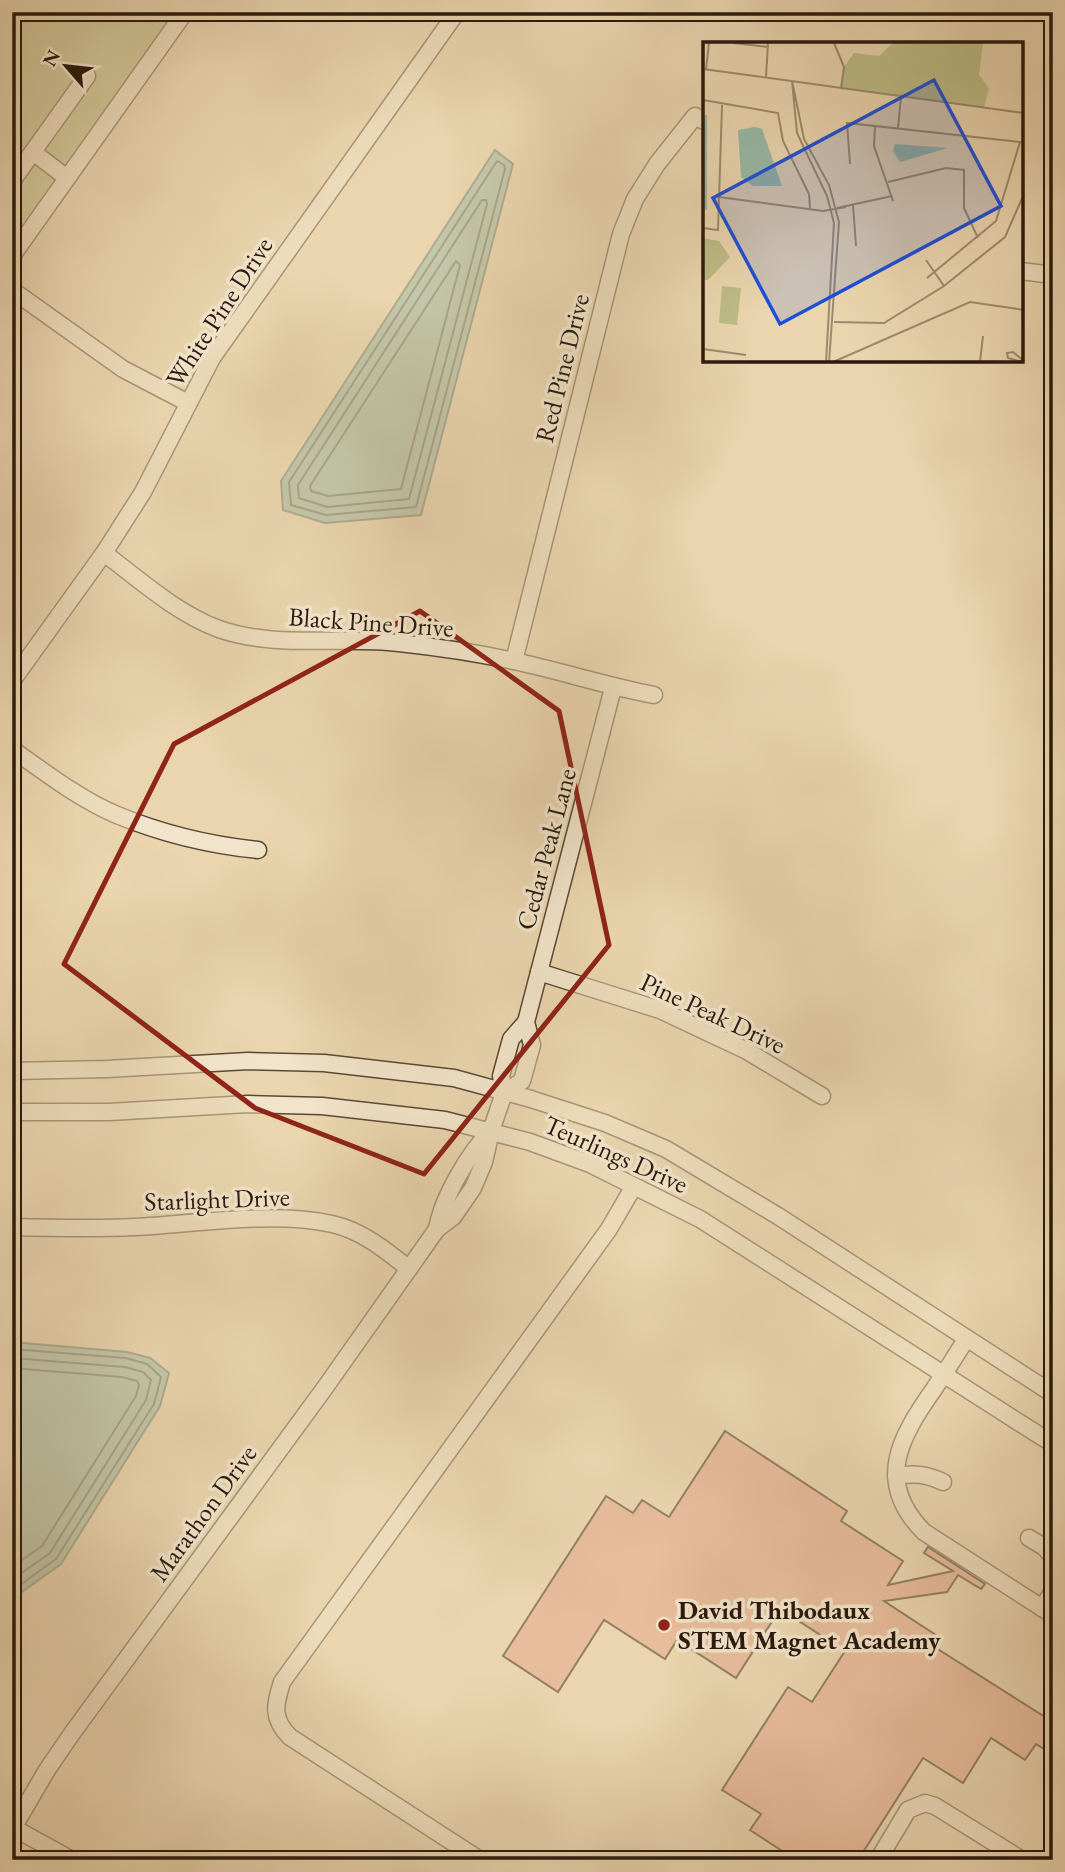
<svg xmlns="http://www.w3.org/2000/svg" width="1065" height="1872" font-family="'EB Garamond',serif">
	<rect width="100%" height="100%" fill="#ead5ae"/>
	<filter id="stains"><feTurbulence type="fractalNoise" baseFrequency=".00286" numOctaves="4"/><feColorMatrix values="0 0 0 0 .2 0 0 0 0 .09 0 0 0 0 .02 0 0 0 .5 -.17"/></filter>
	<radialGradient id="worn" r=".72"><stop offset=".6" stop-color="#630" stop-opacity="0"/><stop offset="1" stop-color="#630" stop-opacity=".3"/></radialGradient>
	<path fill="#bdbc86" stroke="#746a4a" stroke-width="2" d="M12,12H184L12,251Z"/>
	<g fill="#98b9a7" stroke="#6c7969" stroke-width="2">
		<path d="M495,150L513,164L421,515L325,523L283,510L281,481Z"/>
		<path d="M12,1342L127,1352L150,1358L169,1373L160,1406L61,1564L12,1599Z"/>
	</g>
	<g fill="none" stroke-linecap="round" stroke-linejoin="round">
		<g stroke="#61695a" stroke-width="2">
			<path d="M497,161L504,165L505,169L416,507L326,515L291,505L289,482Z"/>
			<path d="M482,200H486L487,204L409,499L327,507L299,498L298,485Z"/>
			<path d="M456,261L460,265L401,489L328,496L311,491L310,486Z"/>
			<path d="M12,1349L126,1358L147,1364L161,1377L154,1404L56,1559L12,1591"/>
			<path d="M12,1358L125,1367L143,1372L151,1380L146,1400L50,1553L12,1580"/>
			<path d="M12,1368L122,1377L137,1381L139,1385L136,1396L42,1546L12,1567"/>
		</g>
	</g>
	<path fill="#e6a083" stroke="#2a190d" stroke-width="2" d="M725,1431L847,1511L841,1521L903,1561L888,1585L953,1571L924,1553L928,1547L985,1584L981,1589L958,1575L947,1592L884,1601L939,1637L933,1646L1053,1722V1755L1036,1744L1025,1760L991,1738L963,1783L923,1758L858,1860H796L750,1830L761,1814L722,1790L788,1687L812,1702L845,1651L780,1609L736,1678L677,1640L665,1659L604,1620L558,1692L503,1656L606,1496L633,1513L642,1500L669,1517Z"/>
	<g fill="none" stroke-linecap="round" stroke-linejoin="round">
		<defs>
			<g id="minor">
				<path d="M33,152L67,178"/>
				<path d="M12,181L87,76"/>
				<path d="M12,256L185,12"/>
				<path d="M1021,271L1053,275"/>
				<path d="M12,290L123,369L188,403"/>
				<path d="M104,553C140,580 176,613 219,629C276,649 339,636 399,643C437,647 477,653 514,661C561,671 606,686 654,695"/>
				<path d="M514,661L621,234L635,199L657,164L695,116L704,121"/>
				<path d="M12,681L104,553L143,492L212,358L457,12"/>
				<path d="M12,749C44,772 81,800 117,815C163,834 209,845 258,850"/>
				<path d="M539,972L660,1010L747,1051L822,1096"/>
				<path d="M12,1071L107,1069L248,1061L324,1063L454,1078L531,1099L605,1123L666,1149L778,1216L1053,1394"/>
				<path d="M504,1093L522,1081L532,1045L526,1022L613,688"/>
				<path d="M12,1112H109L248,1104L322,1106L445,1120L530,1142L590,1164L700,1219L1053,1444"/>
				<path d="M12,1227C53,1228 94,1229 135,1227C196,1224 272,1211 332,1224C361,1230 387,1251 409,1269"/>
				<path d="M437,1229C442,1199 469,1152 491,1131"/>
				<path d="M966,1339C956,1356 945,1372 934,1389C900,1437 874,1482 924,1532L1053,1615"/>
				<path d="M896,1476C914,1473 926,1474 943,1482"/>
				<path d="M1029,1538L1044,1547L1053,1557"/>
				<path d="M1042,1608L1053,1591"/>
				<path d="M12,1827L72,1860"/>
				<path d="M13,1828L47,1770L73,1732L324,1389L437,1229L453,1217L473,1188L484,1162L491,1131L504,1093L501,1076L511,1039L526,1022"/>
				<path d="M480,1860L290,1737C271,1718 275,1705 282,1682L609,1229L634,1186"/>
				<path d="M878,1860L908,1810L925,1803L935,1806L1022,1860"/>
				<path d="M1051,1860L1053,1857"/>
			</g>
		</defs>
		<use href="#minor" stroke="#5a4835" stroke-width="19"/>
		<use href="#minor" stroke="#f1e4ca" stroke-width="16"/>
	</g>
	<path d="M0 0H1065V1872H0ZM420,611L559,711L609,945L424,1174L255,1108L64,964L174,744Z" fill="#ead5ae" fill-opacity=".55" fill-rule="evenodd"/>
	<path fill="none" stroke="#8f2418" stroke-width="5" stroke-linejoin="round" d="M420,611L559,711L609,945L424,1174L255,1108L64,964L174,744Z"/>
	<circle fill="#8f2418" stroke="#f1e4ca" stroke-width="2.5" cx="664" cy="1625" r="7"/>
	<g text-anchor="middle" stroke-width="7" stroke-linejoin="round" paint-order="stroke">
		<g font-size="26" fill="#2a190d" stroke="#f1e4ca">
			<text transform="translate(219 312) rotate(-57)" y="9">White Pine Drive</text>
			<text transform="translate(562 368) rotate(-76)" y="9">Red Pine Drive</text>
			<text transform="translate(371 622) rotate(4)" y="9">Black Pine Drive</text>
			<text transform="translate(546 849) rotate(-75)" y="9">Cedar Peak Lane</text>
			<text transform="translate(713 1013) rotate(25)" y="9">Pine Peak Drive</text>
			<text transform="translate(616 1154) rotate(24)" y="9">Teurlings Drive</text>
			<text transform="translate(217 1199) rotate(-2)" y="9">Starlight Drive</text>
			<text transform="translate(203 1513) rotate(-54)" y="9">Marathon Drive</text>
		</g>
		<g font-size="26" font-weight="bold" fill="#2a190d" stroke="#f1e4ca" text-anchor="start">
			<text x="678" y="1619">David Thibodaux<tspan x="678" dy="30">STEM Magnet Academy</tspan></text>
		</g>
	</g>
	<g transform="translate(703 42)">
		<rect width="320" height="320" fill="#ead5ae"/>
		<path d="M190,1H280L276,33L286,46L281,66L138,47L141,25L151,11L176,14ZM0,196L16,199L27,215L5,238H0ZM19,244L38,246L34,283L16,281Z" fill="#bdbc86"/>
		<path d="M0,73H4V167L0,169ZM52,85L59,87L79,144H50L38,135L35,88ZM192,102L245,106L197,120L190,109Z" fill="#98b9a7"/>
		<path fill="none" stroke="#9d8a6e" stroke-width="2" d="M30,1L66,5M131,1L141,25L138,47M0,27L321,71M3,28L6,1M63,35L65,1M89,39L101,97L126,143L136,180L126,320M89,39L94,91L124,154L131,181L123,320M0,58L75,71L80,99L106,152L107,166M172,85L171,104L190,159M195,86L198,55M147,122L144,81L317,100L293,179L224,236M185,140L243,126L261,128V166L275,196M16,155L120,169L143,165M150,163L153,204M134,166L189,154M0,186L15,188L19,63M223,218L241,244M131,280L181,281L241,244L302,195L321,152M0,307L43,313M130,320L267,260L321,268M277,320L280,294M319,320L305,316L304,311L310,310L321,319"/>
		<path fill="#1d4ed8" fill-opacity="0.15" stroke="#1d4ed8" stroke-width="3.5" d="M231,38L298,164L77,282L10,156Z"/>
		<rect width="320" height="320" fill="none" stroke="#2a190d" stroke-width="3.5"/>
	</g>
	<rect width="1065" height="1872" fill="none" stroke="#ead5ae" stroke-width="42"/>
	<rect x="14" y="14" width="1037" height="1844" fill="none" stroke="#2a190d" stroke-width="3.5"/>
	<rect x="21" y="21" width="1023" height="1830" fill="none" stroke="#2a190d" stroke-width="2"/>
	<g transform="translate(66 66) rotate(298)" stroke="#f1e4ca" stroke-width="5" paint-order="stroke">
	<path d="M0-5L12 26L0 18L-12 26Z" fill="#2a190d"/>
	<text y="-10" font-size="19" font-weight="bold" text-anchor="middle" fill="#2a190d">N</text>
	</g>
	<rect width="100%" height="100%" filter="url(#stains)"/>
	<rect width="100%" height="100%" fill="url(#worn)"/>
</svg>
